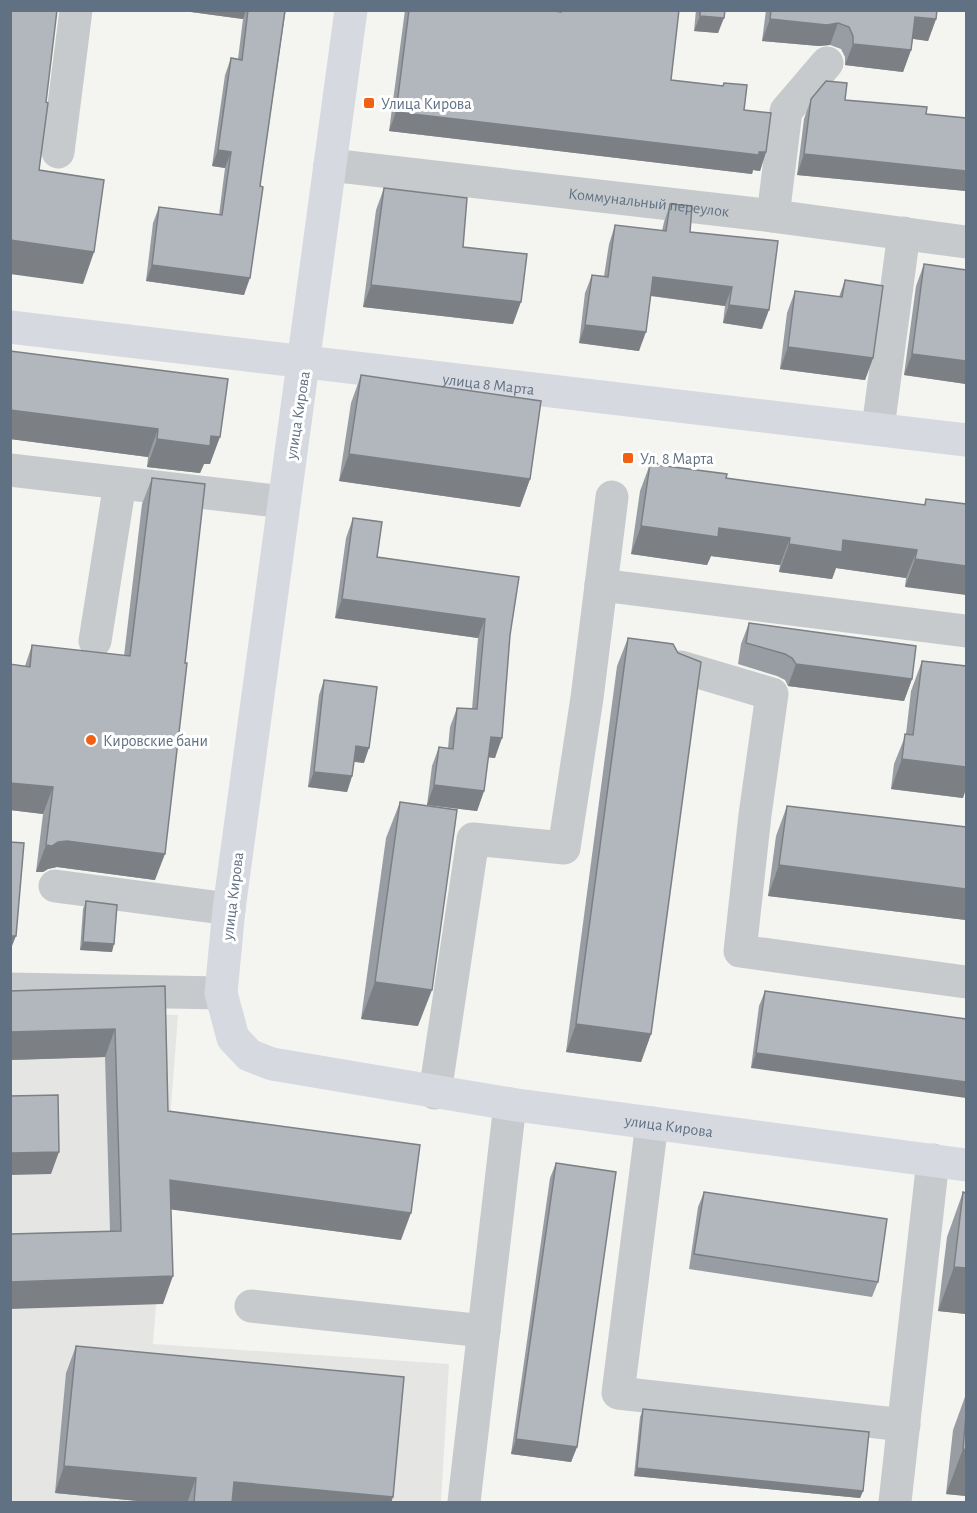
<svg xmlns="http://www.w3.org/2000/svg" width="977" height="1513" font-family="'Alegreya Sans',sans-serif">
	<rect width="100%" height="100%" fill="#f4f5f0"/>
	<path fill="#e5e6e4" d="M11,1010L178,1015L153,1344L449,1364L441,1502H11Z"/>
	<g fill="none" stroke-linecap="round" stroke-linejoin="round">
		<g stroke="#c7cacd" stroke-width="33">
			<path d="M58,152L76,10"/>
			<path id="s1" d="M330,165L773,216L966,242"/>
			<path d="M773,216L786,111L827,63"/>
			<path d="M878,428L904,233"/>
			<path d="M10,470L284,502"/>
			<path d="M601,585L966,631"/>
			<path d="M95,641L120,483"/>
			<path d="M681,667L772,694L755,815L740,951L966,982"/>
			<path d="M55,886L229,909"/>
			<path d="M10,989L221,993"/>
			<path d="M435,1093L473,839L564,848L587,698L612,497"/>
			<path d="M652,1123L618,1393L904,1425"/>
			<path d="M251,1306L484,1331"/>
			<path d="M464,1502L510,1104"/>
			<path d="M895,1502L933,1160"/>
		</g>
		<g stroke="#d6d9df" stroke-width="33">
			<path id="s2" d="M351,10L229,909L221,993L233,1038L249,1055L272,1064L510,1104L966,1165"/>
			<path id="s3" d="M10,327L966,440"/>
		</g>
	</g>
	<g fill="#989da3">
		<path d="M176,10H286L285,15L244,295L146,281L153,223L159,207L219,215L225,168L212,166L225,75L231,58L238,59L243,19Z"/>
		<path d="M405,10H550L557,11V10H679L671,80L723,86L724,83L744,110L766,152L760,171L753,170L752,174L389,131Z"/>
		<path d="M696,10H725L718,33L694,31Z"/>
		<path d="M766,10H937L936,19L928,41L913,39L911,50L903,72L845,65V57L841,49L830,45L819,46L762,41Z"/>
		<path d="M811,99L845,100L926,114L966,191L797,175L804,119Z"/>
		<path d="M384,188L463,247L513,324L363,307L376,210Z"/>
		<path d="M670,204L690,232L762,329L723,323L725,306L650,296L639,351L579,343L585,293L592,275L604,276L609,244L615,225L662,231L664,222Z"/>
		<path d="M924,264L966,270V384L904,375L916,286Z"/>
		<path d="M845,280L873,358L865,380L780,369L787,313L795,291L839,297Z"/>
		<path d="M361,375L530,479L520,507L339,481L351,403Z"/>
		<path d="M228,379L210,464H204L200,473L147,467L148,457L10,439Z"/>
		<path d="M650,464L726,478L924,505L926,499L966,504L905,587L906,578L836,568L832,579L779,572L780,565L711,556L707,565L631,554L640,491Z"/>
		<path d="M152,478L155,880L57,867L48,869L43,872H36L43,814L10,810V664L25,666L32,645L124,656L142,504Z"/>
		<path d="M353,518L377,557L510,635L495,758L488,757L484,791L477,811L427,805L432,766L439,747L448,748L450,727L457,708L472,709L478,638L335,618L346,538Z"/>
		<path d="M749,623L912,679L904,701L788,686L785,680L777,676L738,664L741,644Z"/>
		<path d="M628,638L651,1034L641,1062L566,1052L617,666Z"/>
		<path d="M922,661L963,798L891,789L894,764L906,734L911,691Z"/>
		<path d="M324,680L364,763L354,762L352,776L347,792L308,787L319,695Z"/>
		<path d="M400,802L418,1026L361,1019L386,838Z"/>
		<path d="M787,806L966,827V920L768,896L776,836Z"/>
		<path d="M86,901L112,952L80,950L83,909Z"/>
		<path d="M165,986L168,1111L401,1240L171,1209L163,1304L110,1231L105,1057L10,1060Z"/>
		<path d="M765,991L966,1019L751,1068L759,1006Z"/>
		<path d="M556,1163L577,1447L571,1462L511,1454L550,1178Z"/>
		<path d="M704,1192L878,1282L872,1297L689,1269L698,1207Z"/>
		<path d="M963,1192L966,1314L938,1311L947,1237Z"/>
		<path d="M76,1346L391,1503H159L55,1493L66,1373Z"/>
		<path d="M966,1394V1496L946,1494L953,1430Z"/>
		<path d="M643,1409L863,1491L860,1498L634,1476L640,1417Z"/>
	</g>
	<g fill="#7c8084">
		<path d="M176,10H246L243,19Z"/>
		<path d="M700,16L724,18L718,33L694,31Z"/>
		<path d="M915,17L936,19L928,41L908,38Z"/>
		<path d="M770,19L838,23L830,45L819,46L762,41Z"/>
		<path d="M853,44L911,50L903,72L845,65Z"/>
		<path d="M396,112L759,152H766L760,171L753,170L752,174L389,131Z"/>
		<path d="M218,150L231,152L225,168L212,166Z"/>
		<path d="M804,154L966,171V191L797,175Z"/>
		<path d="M10,240L94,252L83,284L10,274Z"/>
		<path d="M152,265L250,278L244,295L146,281Z"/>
		<path d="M653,277L732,287L725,306L646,295Z"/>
		<path d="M371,285L521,302L513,324L363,307Z"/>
		<path d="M729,305L769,310L762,329L723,323Z"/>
		<path d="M585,325L646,332L639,351L579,343Z"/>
		<path d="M788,347L873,358L865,380L780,369Z"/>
		<path d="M912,354L966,361V384L904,375Z"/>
		<path d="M10,410L158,429L148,457L10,439Z"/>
		<path d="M211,436L220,437L210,464H204L200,473L147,467L157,439Z"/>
		<path d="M349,454L530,479L520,507L339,481Z"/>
		<path d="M641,526L719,528L790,538L780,565L711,556L707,565L631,554Z"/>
		<path d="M843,540L917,550L906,578L836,568L832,579L779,572L789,544Z"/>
		<path d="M915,559L966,566V595L905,587Z"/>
		<path d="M342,599L485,619L478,638L335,618Z"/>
		<path d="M796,664L912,679L904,701L788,686Z"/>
		<path d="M491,737L502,738L495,758L484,757Z"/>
		<path d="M356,746L369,748L364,763L351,761Z"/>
		<path d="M902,759L966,767V789L963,798L891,789Z"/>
		<path d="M314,772L352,776L347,792L308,787Z"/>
		<path d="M10,783L53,787L43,814L10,810Z"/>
		<path d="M434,785L484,791L477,811L427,805Z"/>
		<path d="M67,841L165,854L155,880L57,867L48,869L43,872H36L46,845Z"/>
		<path d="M779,865L966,889V920L768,896Z"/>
		<path d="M10,936H16L10,951Z"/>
		<path d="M83,942L114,944L112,952L80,950Z"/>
		<path d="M375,982L432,990L418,1026L361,1019Z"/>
		<path d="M576,1024L651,1034L641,1062L566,1052Z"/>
		<path d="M115,1029L105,1057L10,1060V1032Z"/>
		<path d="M756,1053L966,1082V1098L751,1068Z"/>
		<path d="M59,1152L51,1174L10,1175V1153Z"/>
		<path d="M170,1180L411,1213L401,1240L160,1208Z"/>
		<path d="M954,1267L966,1268V1314L938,1311Z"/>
		<path d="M173,1276L163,1304L10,1309V1282Z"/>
		<path d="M516,1439L577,1447L571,1462L511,1454Z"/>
		<path d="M963,1449L966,1450V1496L946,1494Z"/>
		<path d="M64,1466L196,1478L187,1503H159L55,1493Z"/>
		<path d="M637,1468L863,1491L860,1498L634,1476Z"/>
		<path d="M234,1482L393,1497L391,1503H226Z"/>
	</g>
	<g fill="#b1b7bd" stroke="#7c8084" stroke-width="1.5">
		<path d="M10,10H57L46,102L48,103L39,170L104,180L94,252L10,240Z"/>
		<path d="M248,10H285L260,186L263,187L250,278L152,265L159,207L222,215L231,152L218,150L231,58L242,60Z"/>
		<path d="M409,10H550L561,12V10H679L671,80L723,86L724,83L747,85L744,110L771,113L766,152H759V155L396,112Z"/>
		<path d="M700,10H725L724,18L700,16Z"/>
		<path d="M771,10H937L936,19L915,17L911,50L853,44V36L849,27L838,23L827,25L770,19Z"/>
		<path d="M826,81L847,83L845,100L927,107L926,114L966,118V171L804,154L811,99Z"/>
		<path d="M384,188L467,198L463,247L527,254L521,302L371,285Z"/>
		<path d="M670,204L692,206L690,232L778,241L769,310L729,305L732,287L653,277L646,332L585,325L592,275L608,277L615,225L666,231Z"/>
		<path d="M924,264L966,270V361L912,354Z"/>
		<path d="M845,280L883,286L873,358L788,347L795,291L842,297Z"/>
		<path d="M10,351L228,379L220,437L211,436L210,446L157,439L158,429L10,410Z"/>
		<path d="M361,375L541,401L530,479L349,454Z"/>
		<path d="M650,464L727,474L726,478L925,505L926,499L966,504V566L915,559L917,550L843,540L842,552L789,544L790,538L719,528L718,537L641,526Z"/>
		<path d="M152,478L205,484L185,663H187L165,854L67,841L58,842L52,846L46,845L53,787L10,783V664L30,667L32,645L130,656Z"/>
		<path d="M353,518L382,522L377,557L519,577L510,635L502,738L491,737L484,791L434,785L439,747L453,749L457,708L477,709L485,619L342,599Z"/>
		<path d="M749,623L916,646L912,679L796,664L792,658L785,654L746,643Z"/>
		<path d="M628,638L673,644L678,653L701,662L651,1034L576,1024Z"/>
		<path d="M922,661L966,666V767L902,759L905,734L913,735Z"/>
		<path d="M324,680L377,687L369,748L356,746L352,776L314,772Z"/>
		<path d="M400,802L457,810L432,990L375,982Z"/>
		<path d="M787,806L966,827V889L779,865Z"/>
		<path d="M10,842L24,843L16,936H10Z"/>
		<path d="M86,901L117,905L114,944L83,942Z"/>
		<path d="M165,986L168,1111L420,1145L411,1213L170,1180L173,1276L10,1282V1234L121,1231L115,1029L10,1032V991Z"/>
		<path d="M765,991L966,1019V1082L756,1053Z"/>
		<path d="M58,1095L59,1152L10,1153V1096Z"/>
		<path d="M556,1163L616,1172L577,1447L516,1439Z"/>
		<path d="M704,1192L887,1219L878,1282L694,1254Z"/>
		<path d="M963,1192L966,1193V1268L954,1267Z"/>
		<path d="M76,1346L404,1377L393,1497L234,1482L232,1503H194L196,1478L64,1466Z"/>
		<path d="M643,1409L869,1432L863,1491L637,1468Z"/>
		<path d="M966,1414V1450L963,1449Z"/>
	</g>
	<g fill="#f26113" stroke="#fff" stroke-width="2">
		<rect x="363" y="97" width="12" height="12" rx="3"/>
		<rect x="622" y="452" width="12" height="12" rx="3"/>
		<circle cx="91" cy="740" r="6"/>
	</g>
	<g text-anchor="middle" stroke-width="6" stroke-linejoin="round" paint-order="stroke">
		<g font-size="16" fill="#617184" stroke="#fff" text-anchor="start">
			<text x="381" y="109">Улица Кирова</text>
			<text x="640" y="464">Ул. 8 Марта</text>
			<text x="103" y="746">Кировские бани</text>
		</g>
		<g font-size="16" fill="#617184" stroke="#fff">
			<text dy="6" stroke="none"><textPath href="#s1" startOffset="321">Коммунальный переулок</textPath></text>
			<text dy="6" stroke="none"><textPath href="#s3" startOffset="482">улица 8 Марта</textPath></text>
			<text transform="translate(297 415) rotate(-81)" y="6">улица Кирова</text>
			<text transform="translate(232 896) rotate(-83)" y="6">улица Кирова</text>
			<text dy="6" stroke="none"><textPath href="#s2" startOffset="1488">улица Кирова</textPath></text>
		</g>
	</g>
	<rect width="977" height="1513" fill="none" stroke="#617184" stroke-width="24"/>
</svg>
